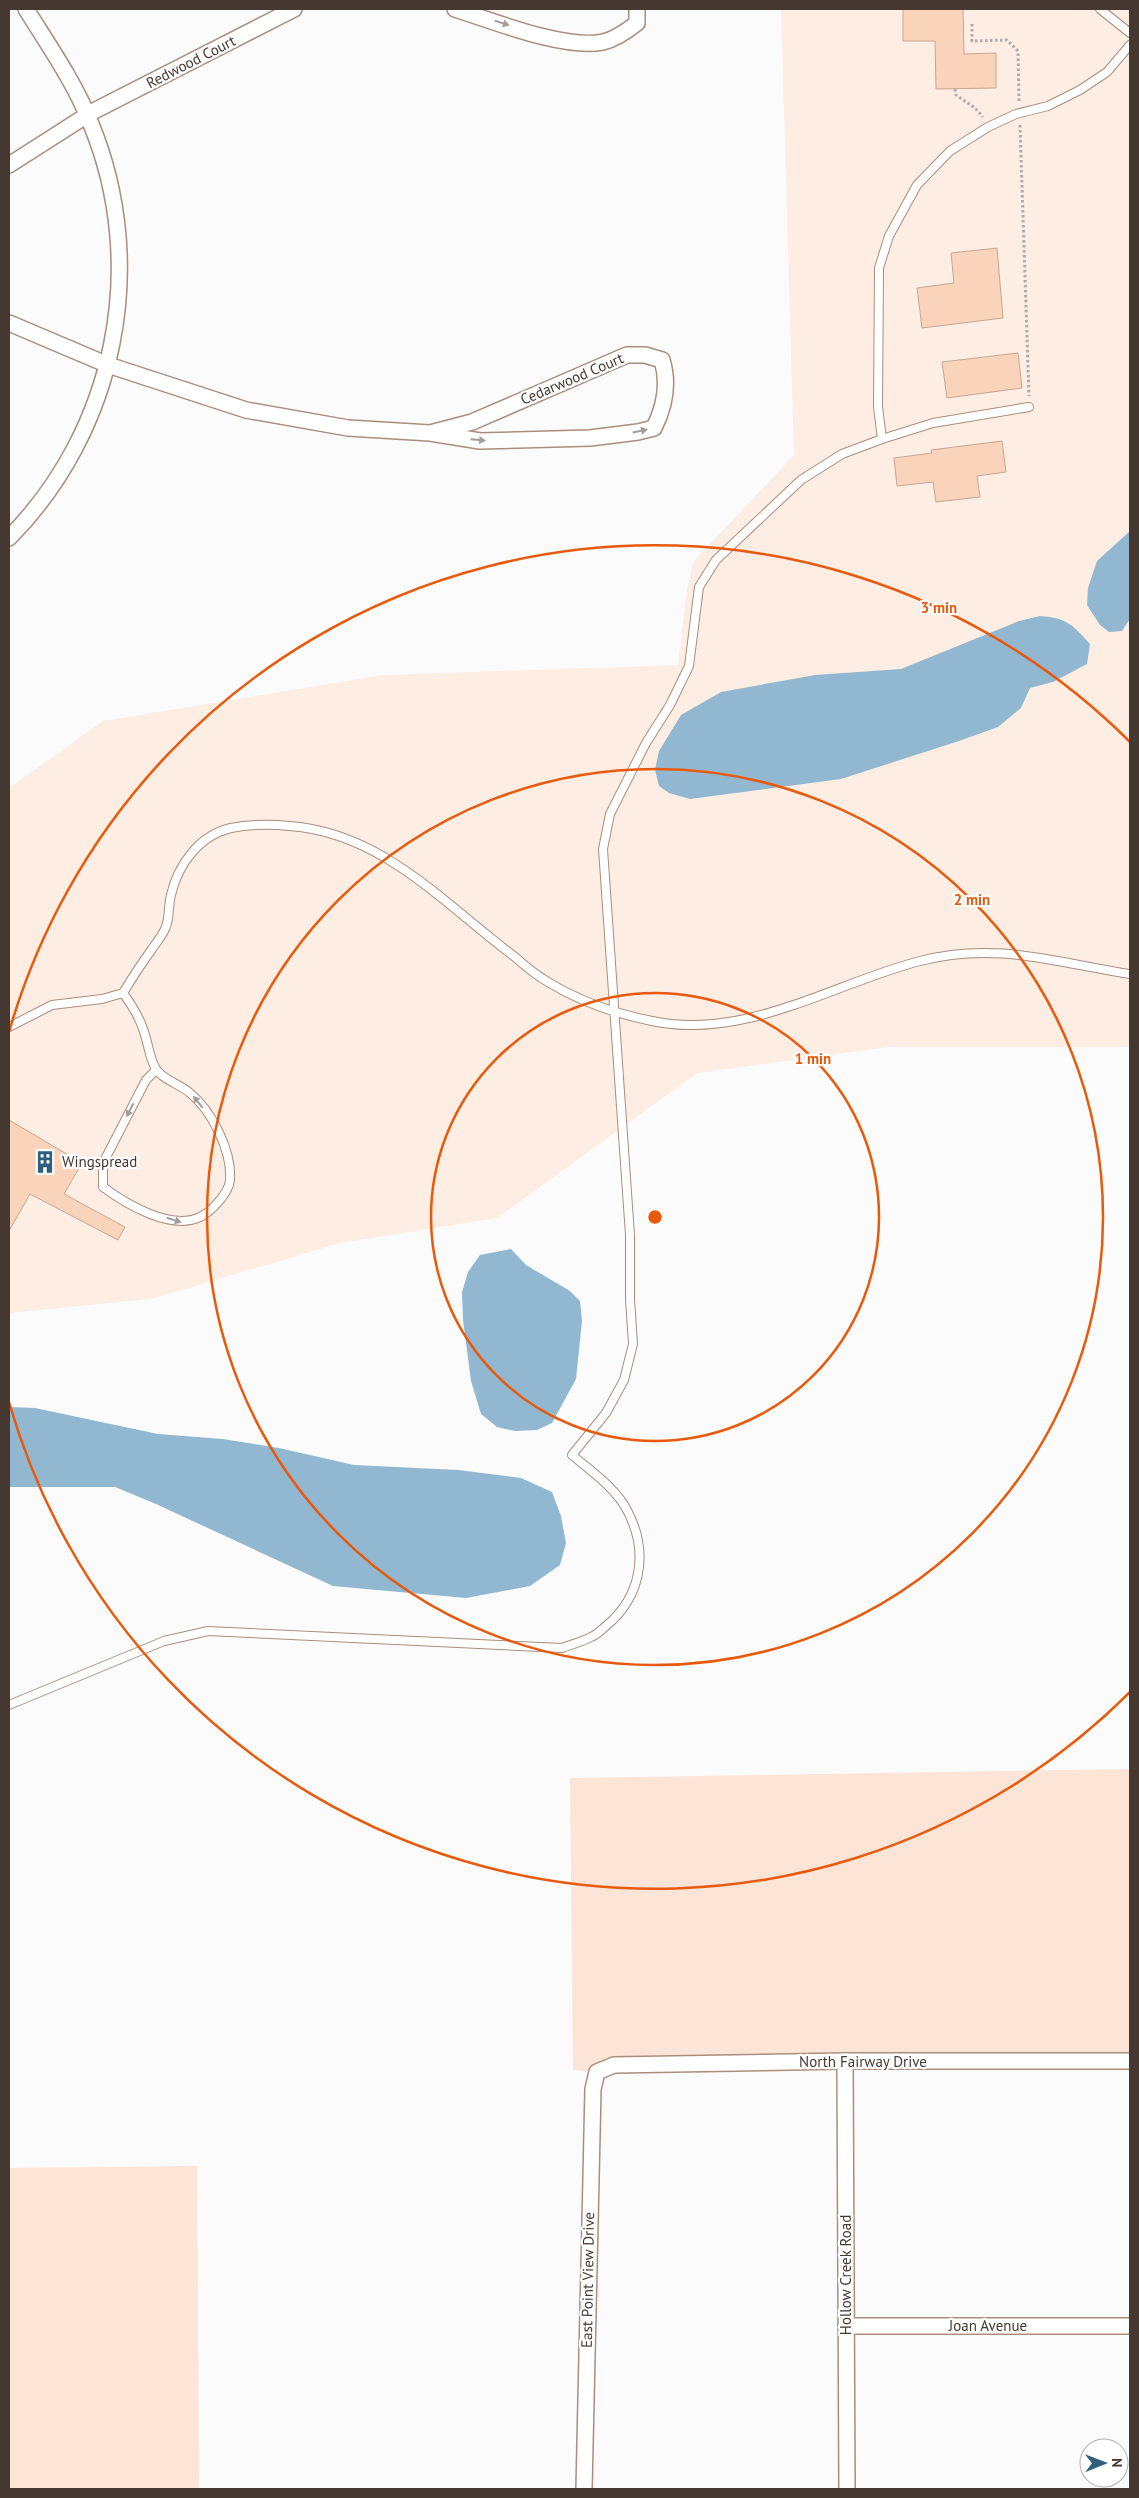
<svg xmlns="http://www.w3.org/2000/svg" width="1139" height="2498" font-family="'PT Sans',sans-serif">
	<rect width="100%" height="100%" fill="#fbfbfb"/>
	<path fill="#fdede3" d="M781,9H1130V1047H889L697,1073L497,1218L340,1243L151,1299L9,1313V787L16,783L103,721L384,675L678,665L687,589L694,561L794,455Z"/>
	<g fill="#fce4d6">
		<path d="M1130,1769V2061L597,2072L573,2070L570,1778Z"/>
		<path d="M197,2166L199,2489H9V2168Z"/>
	</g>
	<g fill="#91b8d0">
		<path d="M1130,531V619L1122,631L1109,632L1100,625L1087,605L1088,588L1097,561Z"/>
		<path d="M1040,616C1067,618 1073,625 1090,644L1087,664L1053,682L1030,688L1021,708L998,727L959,741L841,779L690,799L669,793L659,786L655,770L659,751L681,715L721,692L815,675L901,669L1019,621Z"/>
		<path d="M511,1249L526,1265L570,1291L580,1301L582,1321L576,1379L552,1423L537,1430L515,1431L497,1427L481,1414L471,1381L463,1320L462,1292L468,1272L480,1255Z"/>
		<path d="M9,1407L35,1408L158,1434L223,1439L279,1448L354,1465L458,1470L521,1478L552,1492L561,1516L566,1543L560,1565L530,1586L466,1598L333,1586L156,1504L115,1487H9Z"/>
	</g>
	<g fill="#fad3bb" stroke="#c6a794">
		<path d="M903,9H963L964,54L996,53V88L936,89L935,41H903Z"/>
		<path d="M997,248L1003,318L922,328L917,288L954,283L951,253Z"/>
		<path d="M1018,353L1022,388L947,398L942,362Z"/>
		<path d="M1002,441L1006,472L977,476L980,497L936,502L933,482L897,486L894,458L932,453L931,450Z"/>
		<path d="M9,1120L82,1163L64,1194L125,1227L118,1240L30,1194L9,1231Z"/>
	</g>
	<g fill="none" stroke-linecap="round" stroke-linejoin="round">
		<defs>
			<g id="service">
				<path d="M1100,9L1130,33"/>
				<path d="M882,439L933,423L1029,407"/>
				<path d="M123,993C131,1004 139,1016 143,1029C148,1041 149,1058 156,1069C162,1079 181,1085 190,1093C212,1111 232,1151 230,1180C229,1193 211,1212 200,1217C171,1231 126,1204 103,1187V1163L146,1080L156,1070"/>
				<path d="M9,1027L52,1005L102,999L123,993C132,978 142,963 152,949C156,943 162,936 165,929C170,919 168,906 171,895C178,864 200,835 231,828C250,824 270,824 290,826C383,833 444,904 515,957C525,966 536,975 548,982C579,1001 617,1014 652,1021C745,1041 834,983 920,961C996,941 1057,963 1130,974"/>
				<path d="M9,1705L164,1641L208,1631L562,1648C572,1644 582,1642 591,1637C597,1635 601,1630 606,1626C641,1597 649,1553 628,1512C617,1489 591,1471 572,1455L606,1413L624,1380L633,1344L630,1299V1235L603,849L610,814L646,743L670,705L689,666L699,587L716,560L801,480L842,454L882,439L878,407L879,268L889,236L917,185L950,151L988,127L1016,114L1048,106L1080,90L1107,72L1130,45"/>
			</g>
			<g id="minor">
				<path d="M455,9C493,21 565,50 603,42C616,39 627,31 637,23V9"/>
				<path d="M9,165L92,112L294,9"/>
				<path d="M9,323L108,365L246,410L348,428L430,433L480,441L590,438L638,432L654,428C665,406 669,383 662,360L645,355H627L472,422L430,433"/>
				<path d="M9,538C116,430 149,265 91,124C75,83 49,46 26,9"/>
				<path d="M845,2061L847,2489"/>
				<path d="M846,2326H1130"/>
				<path d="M584,2489L593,2089L597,2072L614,2065L845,2061H1130"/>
			</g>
		</defs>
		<use href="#service" stroke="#ab8d7b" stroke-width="10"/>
		<use href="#minor" stroke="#ab8d7b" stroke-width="18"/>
		<g stroke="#b0aba8" stroke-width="3" stroke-dasharray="2.5 2.5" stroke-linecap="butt">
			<path d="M972,24V41L1007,40L1018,51L1019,101"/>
			<path d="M955,89L956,95L975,108L983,117"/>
			<path d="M1020,125L1029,396"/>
		</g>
		<use href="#service" stroke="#fff" stroke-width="8"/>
		<use href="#minor" stroke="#fff" stroke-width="15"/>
	</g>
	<defs><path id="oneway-solid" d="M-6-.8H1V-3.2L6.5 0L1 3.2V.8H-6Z" transform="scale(1.25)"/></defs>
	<g fill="#a29c98">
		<use href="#oneway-solid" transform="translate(502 23) rotate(17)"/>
		<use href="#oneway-solid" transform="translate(640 431) rotate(-12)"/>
		<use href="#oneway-solid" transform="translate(478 440) rotate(5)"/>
		<use href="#oneway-solid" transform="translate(198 1102) rotate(-129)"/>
		<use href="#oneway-solid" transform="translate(130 1110) rotate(117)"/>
		<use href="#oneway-solid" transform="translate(174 1220) rotate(17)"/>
	</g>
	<g fill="none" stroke="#e8590c" stroke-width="2.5">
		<circle cx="655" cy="1217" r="224"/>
		<circle cx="655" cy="1217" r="448"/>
		<path d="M1130 1692A672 672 0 0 1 9 1402M9 1032A672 672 0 0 1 1130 742"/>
	</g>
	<defs>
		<symbol id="building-bare" viewBox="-9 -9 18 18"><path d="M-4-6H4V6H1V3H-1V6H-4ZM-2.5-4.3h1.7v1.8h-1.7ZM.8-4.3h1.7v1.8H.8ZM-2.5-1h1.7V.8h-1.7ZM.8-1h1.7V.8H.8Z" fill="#2e607d" stroke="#fff" stroke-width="2.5" paint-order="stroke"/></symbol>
	</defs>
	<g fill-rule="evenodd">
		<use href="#building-bare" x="29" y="1146" width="32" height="32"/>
	</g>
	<g text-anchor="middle" stroke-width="4.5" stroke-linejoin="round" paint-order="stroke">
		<g font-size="15" fill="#443830" stroke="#fff">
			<text transform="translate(191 62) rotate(-27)" y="5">Redwood Court</text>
			<text transform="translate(572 379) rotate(-23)" y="5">Cedarwood Court</text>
			<text x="863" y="2067">North Fairway Drive</text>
			<text transform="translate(846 2275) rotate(-90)" y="5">Hollow Creek Road</text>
			<text transform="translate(588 2280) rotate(-89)" y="5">East Point View Drive</text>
			<text x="988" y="2331">Joan Avenue</text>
		</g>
		<g font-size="15" fill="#443830" stroke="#fff" text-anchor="start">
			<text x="62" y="1167">Wingspread</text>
		</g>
	</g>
	<circle cx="655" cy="1217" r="8" fill="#e8590c" stroke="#fff" stroke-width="2.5"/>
	<g font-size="15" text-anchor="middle" font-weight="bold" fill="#e8590c" stroke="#fff" stroke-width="4.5" stroke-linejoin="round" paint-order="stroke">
		<text x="939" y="613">3 min</text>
		<text x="972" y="905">2 min</text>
		<text x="813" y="1064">1 min</text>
	</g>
	<rect width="1139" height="2498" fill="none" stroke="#443830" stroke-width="20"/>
	<g transform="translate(1104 2463) rotate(89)"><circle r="24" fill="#ffffff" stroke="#b4afac"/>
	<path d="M0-4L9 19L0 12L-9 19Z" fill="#2e607d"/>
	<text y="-8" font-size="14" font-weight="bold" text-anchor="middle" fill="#443830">N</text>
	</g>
</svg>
